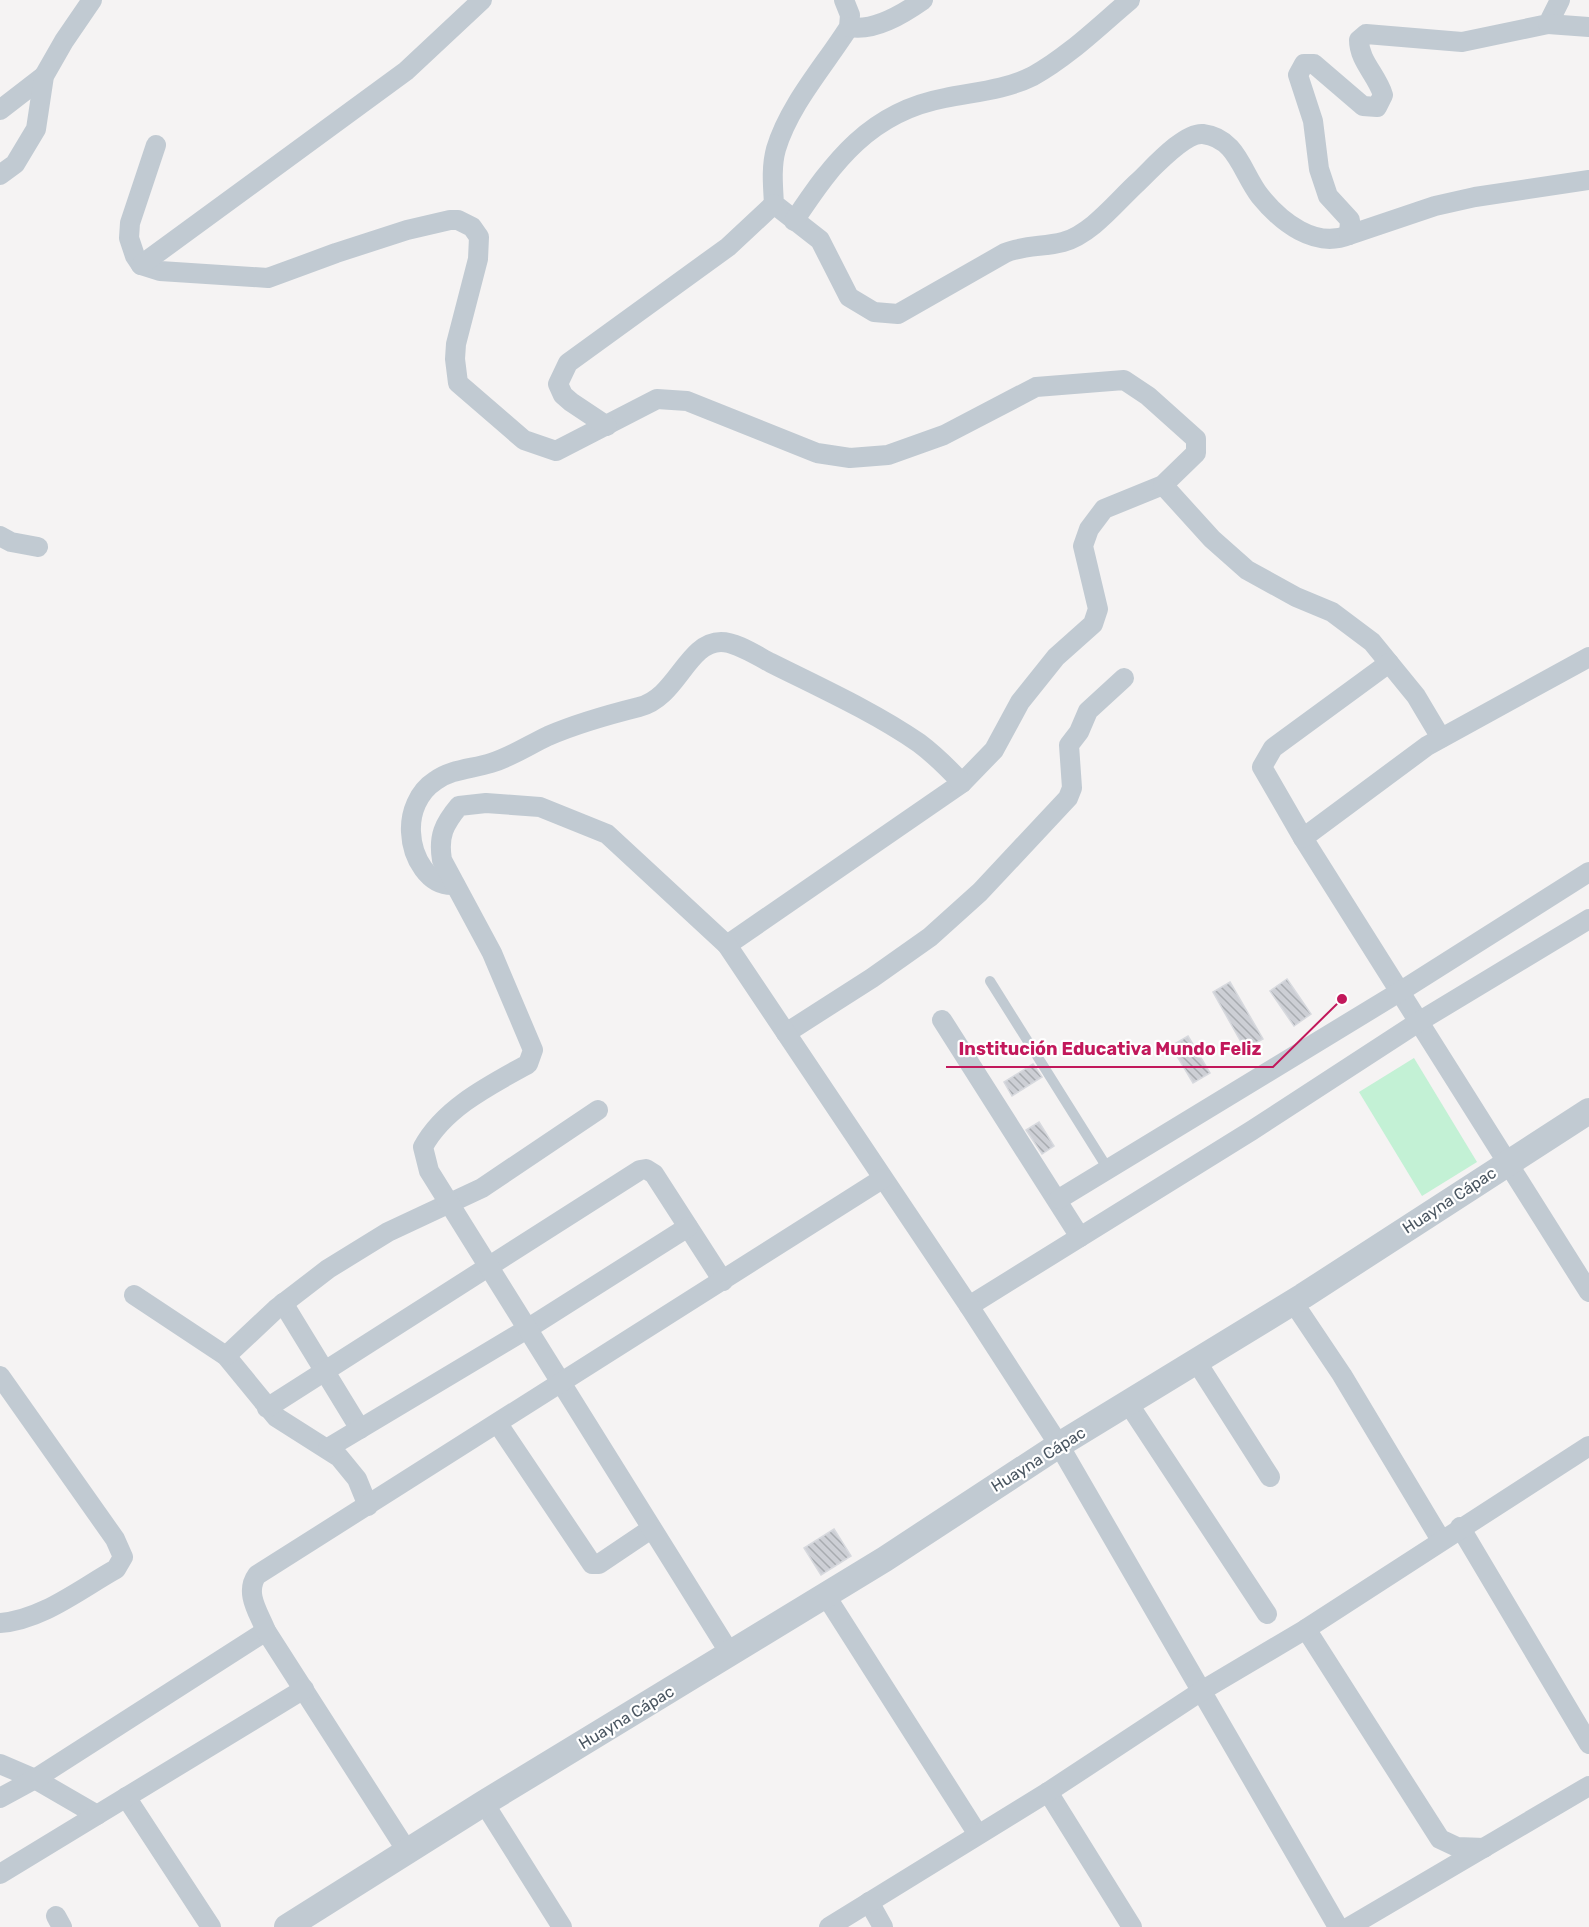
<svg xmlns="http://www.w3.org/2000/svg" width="1589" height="1927" font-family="Rubik,sans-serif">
	<defs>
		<pattern id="building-back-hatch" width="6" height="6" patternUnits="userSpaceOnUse" patternTransform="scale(1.5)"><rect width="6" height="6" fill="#cdcfd5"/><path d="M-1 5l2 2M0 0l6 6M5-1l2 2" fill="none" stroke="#a8abb0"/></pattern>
	</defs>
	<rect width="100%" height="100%" fill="#f5f3f3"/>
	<path fill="#c3f1d5" d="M1414,1058L1477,1162L1422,1196L1359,1092Z"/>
	<g fill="url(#building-back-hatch)" stroke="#d7d9de" stroke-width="1.5">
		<path d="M1287,979L1311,1014L1294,1026L1270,991Z"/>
		<path d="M1230,982L1263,1039L1245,1049L1213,992Z"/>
		<path d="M1188,1036L1210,1073L1193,1083L1171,1046Z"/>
		<path d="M1033,1064L1042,1077L1012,1096L1004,1082Z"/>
		<path d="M1039,1122L1054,1146L1042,1154L1026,1130Z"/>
		<path d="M834,1529L851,1556L821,1575L804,1548Z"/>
	</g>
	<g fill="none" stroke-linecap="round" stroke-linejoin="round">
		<path stroke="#c1cad2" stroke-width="10" d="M990,981L1108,1169"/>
		<g stroke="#c1cad2" stroke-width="20">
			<path d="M844,0L850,15L849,27C825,65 789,105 776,149C771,167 773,186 774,204L820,240L849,297L874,312L898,314L1005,253C1024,245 1044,247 1063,242C1092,234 1117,201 1138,182C1152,169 1184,132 1203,134C1237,138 1242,173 1260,196C1281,222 1315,249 1349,235"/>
			<path d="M1560,0L1548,24L1462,42L1366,34L1359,40C1359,61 1377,75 1383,95L1377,107L1363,106L1314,64H1304L1298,75L1313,121L1319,169L1328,196L1350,220L1349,235L1435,206L1475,197L1589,180"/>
			<path d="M1548,24L1589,27"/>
			<path d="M849,27C874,32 903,14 923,0"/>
			<path d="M0,110L44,76"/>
			<path d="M156,145L130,223L129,238L135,256L141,265L160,271L268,278L336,253L407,230L450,220H458L472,227L479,237L478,259L456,344L455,359L458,383L524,440L556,451L657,399L687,401L817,453L850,458L888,455L944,435L1036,387L1124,380L1148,396L1196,439V453L1163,485L1104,509L1089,529L1083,546L1098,609L1093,624L1056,657L1020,702L994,750L962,783L727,945"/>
			<path d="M0,175L15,164L36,129L44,76L64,41L92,0"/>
			<path d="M794,221C834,161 870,112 945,98C974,92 1005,90 1033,76C1069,56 1099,26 1130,0"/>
			<path d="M141,265L406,71L482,0"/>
			<path d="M607,426L571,402L563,395L558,384L568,363L728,247L774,204"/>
			<path d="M1163,485L1212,539L1247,570L1296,597L1332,612L1372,642L1416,696L1441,738"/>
			<path d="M0,536L11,542L38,547"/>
			<path d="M1389,663L1273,748L1262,767L1303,838L1589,1292"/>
			<path d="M1303,838L1427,746L1589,657"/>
			<path d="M455,885C428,887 412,857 411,832C410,813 418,792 435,781C451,769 472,769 491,763C511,757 529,745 548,736C578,723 607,715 639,707C677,698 687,642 721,642C737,642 757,656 771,663C821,688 874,712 919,743C935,755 949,769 962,783"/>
			<path d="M942,1020L1080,1237"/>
			<path d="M786,1033L872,978L930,937L980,892L1068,798L1072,788L1069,745L1079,732L1088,711L1124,678"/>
			<path d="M1059,1199L1401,991L1589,872"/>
			<path d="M134,1295L226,1356L276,1417L339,1457L357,1479L368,1506"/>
			<path d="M1293,1302L1342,1375L1441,1540"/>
			<path d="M283,1303L360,1429"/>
			<path d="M969,1306L1251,1131L1420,1021L1589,919"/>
			<path d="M226,1356L276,1309L328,1269L388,1232L482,1188L598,1110"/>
			<path d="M1196,1361L1270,1477"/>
			<path d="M0,1376L115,1539L123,1557L116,1569C80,1589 42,1620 0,1623"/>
			<path d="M1128,1403L1267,1614"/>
			<path d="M267,1408L640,1170L646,1169L654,1174L723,1281"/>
			<path d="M498,1424L592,1564H599L651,1529"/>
			<path d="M328,1448L527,1329L688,1227"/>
			<path d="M1460,1527L1589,1744"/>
			<path d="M826,1596L977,1833"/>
			<path d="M1306,1629L1440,1839L1457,1847L1484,1848"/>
			<path d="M731,1655L429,1171L423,1147C444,1108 490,1085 528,1064L533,1050L492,953L442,860C438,836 444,824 459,806L486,803L540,807L607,834L727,945L969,1306L1059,1445L1338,1927"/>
			<path d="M0,1764L35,1779L97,1815"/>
			<path d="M1048,1792L1132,1927"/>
			<path d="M126,1797L211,1927"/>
			<path d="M0,1798L35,1779L266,1631"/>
			<path d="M484,1803L562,1927"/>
			<path d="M407,1851L266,1631C259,1613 244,1593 257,1575L882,1179"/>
			<path d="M0,1874L304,1689"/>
			<path d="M869,1902L883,1927"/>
			<path d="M56,1916L62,1927"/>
			<path d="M829,1927L1048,1792L1203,1690L1306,1629L1589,1446"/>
			<path d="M1349,1927L1589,1786"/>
		</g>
		<path stroke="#c1cad2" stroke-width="26" d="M287,1927L484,1803L885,1559L1059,1445L1303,1296L1589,1111"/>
	</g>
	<g text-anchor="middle" stroke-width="4.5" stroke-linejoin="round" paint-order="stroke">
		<g font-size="16" fill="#4a5661" stroke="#fff">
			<text transform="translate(1449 1200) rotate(-33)" y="6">Huayna Cápac</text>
			<text transform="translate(1038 1459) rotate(-32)" y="6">Huayna Cápac</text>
			<text transform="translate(626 1717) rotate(-31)" y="6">Huayna Cápac</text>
		</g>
	</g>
	<path fill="none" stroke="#c2185b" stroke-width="2" d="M1342 999L1273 1067H946"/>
	<circle fill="#c2185b" stroke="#fff" stroke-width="2" cx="1342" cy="999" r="6"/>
	<g font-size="18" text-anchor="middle" font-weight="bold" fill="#c2185b" stroke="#fff" stroke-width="4.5" stroke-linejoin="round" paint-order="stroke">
		<text x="1110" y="1055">Institución Educativa Mundo Feliz</text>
	</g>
</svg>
